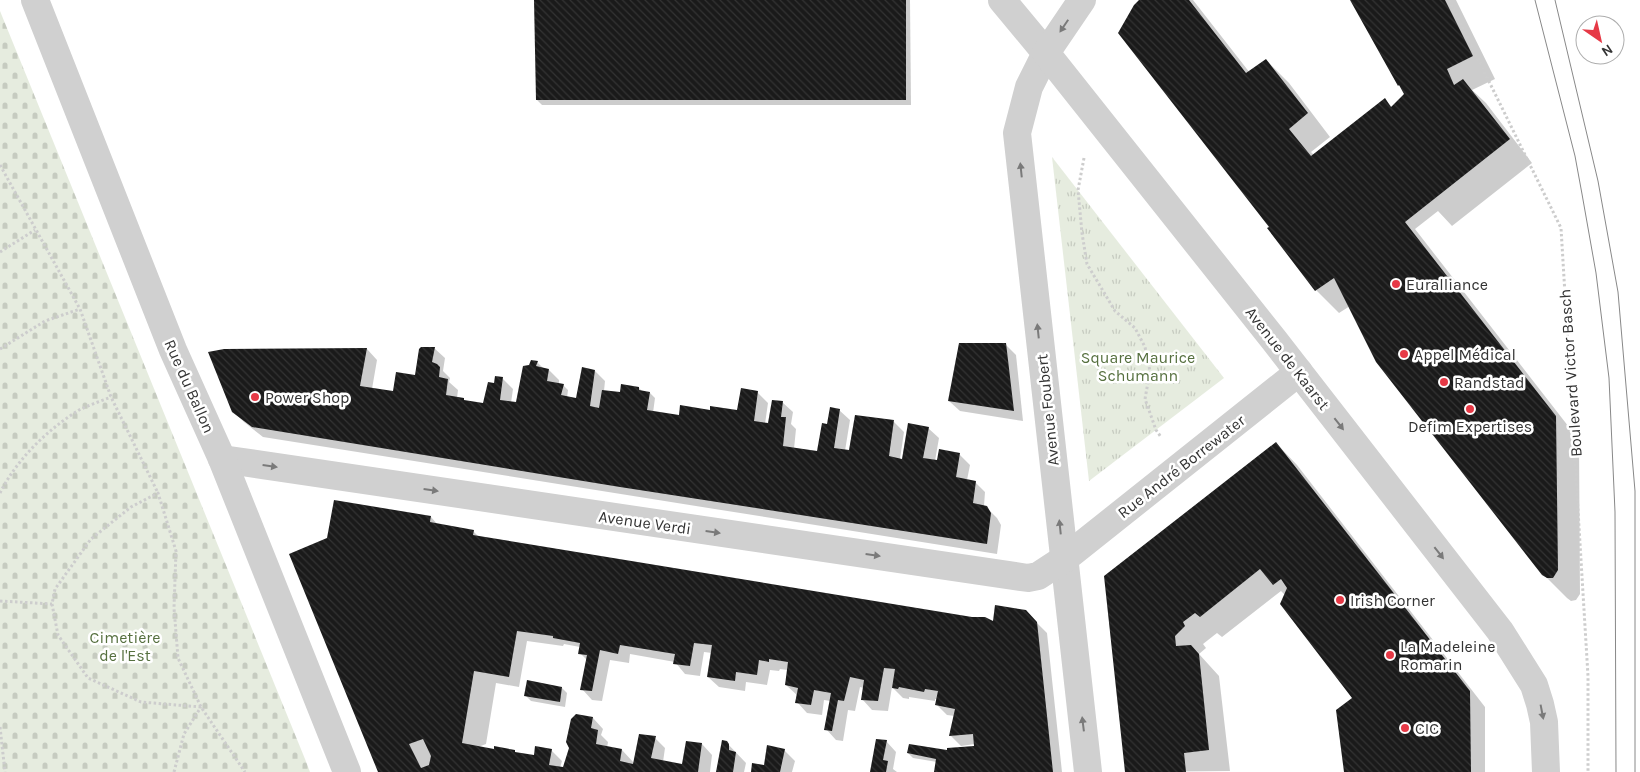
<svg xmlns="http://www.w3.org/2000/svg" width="1640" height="772" font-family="Karla,sans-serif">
	<defs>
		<pattern id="cemetery-stones" width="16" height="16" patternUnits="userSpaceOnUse" patternTransform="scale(1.25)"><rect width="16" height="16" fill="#e6ecdf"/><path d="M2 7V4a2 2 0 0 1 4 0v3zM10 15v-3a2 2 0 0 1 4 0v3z" fill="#c6cbc0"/></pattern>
		<pattern id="park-tufts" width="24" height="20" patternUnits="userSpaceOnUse" patternTransform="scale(1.25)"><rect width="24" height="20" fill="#e6ecdf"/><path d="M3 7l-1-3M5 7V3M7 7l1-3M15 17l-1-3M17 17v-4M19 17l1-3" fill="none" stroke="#c6cbc0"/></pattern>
		<pattern id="building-back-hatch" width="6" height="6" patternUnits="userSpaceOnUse" patternTransform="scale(1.25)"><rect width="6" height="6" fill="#1a1a1a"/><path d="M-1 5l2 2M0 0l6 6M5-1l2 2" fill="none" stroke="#333"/></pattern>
	</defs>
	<rect width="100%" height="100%" fill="#fff"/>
	<path fill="url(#cemetery-stones)" d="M0,11L305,759L310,772H0Z"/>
	<path fill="url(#park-tufts)" d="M1052,157L1224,378L1089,481Z"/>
	<g fill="#0003">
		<path d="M535,0H910L911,105H542L537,100Z"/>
		<path d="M1141,0H1193L1250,73L1266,60L1289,83L1330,137L1311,152L1314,155L1385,100L1392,107L1406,94L1399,85L1352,0H1456L1495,79L1472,90L1486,103L1532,163L1452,226L1438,211L1415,229L1579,440L1580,594L1576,600L1571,601L1567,598L1543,574L1350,306L1339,313L1316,290L1271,227Z"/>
		<path d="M1005,344L1016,355L1023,421L960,411L949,401Z"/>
		<path d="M434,348L445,358L443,371L450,378L449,382L458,390L457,398L466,402L484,404L495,384L503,379L513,389L511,403L517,404L537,362L544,369L549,370L559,380V384L563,385L568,390L567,398L577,399L595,371L605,381L604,391L621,394L639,388L642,391L650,393L655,398L653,413L680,417L711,411L738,412L757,392L768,403L765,424L769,425L782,402L793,412L791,424L796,429L794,449L818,452L828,425L839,410L850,420L845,451L850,452L856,416L894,422L904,432L900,459L903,460L928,428L939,438L935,461L960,455L970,465L967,480L975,482L985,492L984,506L986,507L997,518L1001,525L997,554L263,437L244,422L233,411L367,349L377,360L372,389L394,393L416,376Z"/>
		<path d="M1276,443L1297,465L1485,707V772H1345L1353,699L1285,595L1281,591L1222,637L1217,633L1203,644L1206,648L1199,654L1219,676L1230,771L1126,772L1105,577Z"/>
		<path d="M431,517L438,525L473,531L480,538L994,623L1036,622L1047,633L1062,772H935L937,762L913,758L908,753L948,752L975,747V744L961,746L951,736L955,716L947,715L937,705L938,699H935V701L909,697V699L903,698L892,687L888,711L872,710L862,699L864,688L860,687L855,711L848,710L843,741L836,740L826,729L830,701L824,700L822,715L807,713L797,702L798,696L786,685L788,670L780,669L779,671L770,670L767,685L746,682L745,691L719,687L708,677L712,653L704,652L700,676L685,674L675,662L630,654L629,663L610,660L602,701L592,700L582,689L587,660L580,653V647L564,644L563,646L527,641L519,687L496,683L486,744L478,747L495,750L514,751L517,754L535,757L551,750L562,761L560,768H564L593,718L603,729L601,735L608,742L607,748L622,750L634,763L655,738L665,748L663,762L683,765L702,744L712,755L710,772H379Z"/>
		<path d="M562,688L567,693L565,707L531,701L526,696Z"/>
		<path d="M886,741L896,752L893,769L897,772H872Z"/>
		<path d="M726,742L746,763L744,772H718Z"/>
		<path d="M784,750L795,761L792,772H752L765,766Z"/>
	</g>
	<g fill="url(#building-back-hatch)" fill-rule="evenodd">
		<path d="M534,0H906V100H536Z"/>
		<path d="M1139,0H1189L1246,73L1266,59L1308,113L1289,129L1311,156L1385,98L1391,107L1404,94L1399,85L1398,86L1350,0H1445L1473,56L1447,69L1454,85L1463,79L1510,139L1405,222L1556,416L1558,570L1553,578H1547L1542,575L1376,362L1334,278L1315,291L1267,228L1269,227L1118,33L1134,5Z"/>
		<path d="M959,343H1006L1014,411L948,401Z"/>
		<path d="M421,347H435L432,362L437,364L440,367L439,377L448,379L446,395L464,398V400L483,403L488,382L494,383L495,376L503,377L500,400L516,402L523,366L529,365L531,360L538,361L536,366L549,369L547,381L564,384L561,395L576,398L582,367L595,370L590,406L599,408L602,390L620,392L621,384L639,387V390L650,392L647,410L679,415L680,405L710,410V406L737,410L741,388L758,391L754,421L768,423L772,400L783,401L781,417H786L783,446L817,451L822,423L827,424L830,407L840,409L834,448L849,450L855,415L894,420L889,456L902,459L908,423L929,427L923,458L937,460L939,449L960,453L956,477L976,481L973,503L987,506L991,513L987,544L620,487L252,427L232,412L208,352L224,349L367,348L360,386L393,391L396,372L415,375L419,349Z"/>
		<path d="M1276,442L1470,691L1471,772H1344L1336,710L1352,698L1280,604L1287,588L1281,579L1273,585L1260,569L1200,617L1195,613L1183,622L1185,626L1175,636L1176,646L1191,645L1199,654L1209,750L1184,753L1186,772H1125L1104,576Z"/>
		<path d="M334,500L431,516L430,522L474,530L473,535L972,617H985L993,621L995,605L1026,610L1037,622L1053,772H934L936,759L907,753L909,744L947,750V748L974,746L973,734L949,736L955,709L935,705L938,691L925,689L924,692L899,687L898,689L892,688L895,669L884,668L878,701L861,700L864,680L850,677L844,701L838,700L832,731L824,730L831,693L814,690L811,705L795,703L798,688L785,685L788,662L769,659V662L759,660L757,675L736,672L735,681L707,677L712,645L694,643L690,666L673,664L675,654L620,645L618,654L600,650L592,691L580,690L587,655L578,654L580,643L553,638V636L517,631L509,677L474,671L462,743L494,749V746L515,750V752L534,755L535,746L552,749L549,765L563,767L569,748L566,742L571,719L576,714L593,717L591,728L598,730L596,744L622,749L620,761L633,764L639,734L656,736L651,758L682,764L686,741L702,743L698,772H378L289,554L327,538ZM423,739L431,756L429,765L421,768L409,744Z"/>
		<path d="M527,680L562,687L560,702L524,696Z"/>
		<path d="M876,739L887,740L883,760L888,761L886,772H870Z"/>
		<path d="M722,740L727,741L729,744V750L736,752L733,772H716Z"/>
		<path d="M767,745L785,749L780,772H751L752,763L764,765Z"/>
	</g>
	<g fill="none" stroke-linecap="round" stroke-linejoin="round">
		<g stroke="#cdcdcd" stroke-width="3" stroke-dasharray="2.5 2.5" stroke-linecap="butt">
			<path d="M1449,0L1561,228L1588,676V772"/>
			<path d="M1084,158L1078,190L1082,233L1087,264L1115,311L1135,328L1145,347L1150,371L1145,399L1156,430L1161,437"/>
			<path d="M0,165L80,309L111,397L158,493"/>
			<path d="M0,252L35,230"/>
			<path d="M0,349L45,321L80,309"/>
			<path d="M0,493C17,459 47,430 79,410C89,405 101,401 111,397"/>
			<path d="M0,601L52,604"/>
			<path d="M201,707L141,702L88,678L58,635L52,604L55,589L91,539L131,507L158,493L176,551L174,608L178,658L201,707L245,772"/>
			<path d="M0,727L5,772"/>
			<path d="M174,772L184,734L201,707"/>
		</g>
		<g stroke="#d0d0d0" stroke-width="28">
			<path d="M1002,0L1046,53L1029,87L1017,133L1088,772"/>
			<path d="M222,459L1028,578L1038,576L1064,559L1299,372"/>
		</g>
		<g stroke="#d0d0d0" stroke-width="28">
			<path d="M35,0L173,350L222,459L347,772"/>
			<path d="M1082,0L1046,53L1274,340L1500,631L1534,685L1540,704L1544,722L1546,772"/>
		</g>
		<g stroke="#888" stroke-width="1">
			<path d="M1535,0L1575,156L1582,194L1596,273L1609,378L1615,512L1616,772"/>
			<path d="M1555,0L1598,181L1618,292L1635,491V772"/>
		</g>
	</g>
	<defs><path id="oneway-solid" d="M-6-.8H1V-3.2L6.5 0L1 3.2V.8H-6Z" transform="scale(1.25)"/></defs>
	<g fill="#7a7a7a">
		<use href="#oneway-solid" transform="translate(1064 26) rotate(124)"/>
		<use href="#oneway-solid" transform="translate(1021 170) rotate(-96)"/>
		<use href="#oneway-solid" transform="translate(1038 331) rotate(-96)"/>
		<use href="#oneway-solid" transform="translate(1339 424) rotate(52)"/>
		<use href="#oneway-solid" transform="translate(270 466) rotate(8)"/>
		<use href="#oneway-solid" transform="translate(431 490) rotate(8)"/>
		<use href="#oneway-solid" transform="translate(1060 527) rotate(-96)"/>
		<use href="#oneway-solid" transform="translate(713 532) rotate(8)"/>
		<use href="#oneway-solid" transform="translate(1439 553) rotate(52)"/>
		<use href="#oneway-solid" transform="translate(873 555) rotate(8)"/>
		<use href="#oneway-solid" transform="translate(1542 712) rotate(79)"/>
		<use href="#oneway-solid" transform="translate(1083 724) rotate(-97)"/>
	</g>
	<g fill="#e63946" stroke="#fff" stroke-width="2">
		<circle cx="1396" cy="284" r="5"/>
		<circle cx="1404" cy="354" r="5"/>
		<circle cx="1444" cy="382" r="5"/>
		<circle cx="255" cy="397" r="5"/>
		<circle cx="1470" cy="409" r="5"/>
		<circle cx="1340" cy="600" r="5"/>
		<circle cx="1390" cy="655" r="5"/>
		<circle cx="1405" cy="728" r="5"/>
	</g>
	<g text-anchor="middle" stroke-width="5" stroke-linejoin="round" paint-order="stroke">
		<g font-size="16" fill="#333" stroke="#fff" text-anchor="start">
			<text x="1406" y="290">Euralliance</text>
			<text x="1414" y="360">Appel Médical</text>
			<text x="1454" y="388">Randstad</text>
			<text x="265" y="403">Power Shop</text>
			<text x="1470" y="432" text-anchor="middle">Defim Expertises</text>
			<text x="1350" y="606">Irish Corner</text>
			<text x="1400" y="652">La Madeleine<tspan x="1400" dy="18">Romarin</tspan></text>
			<text x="1415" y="734">CIC</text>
		</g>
		<g font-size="16" fill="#56703f" stroke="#fff">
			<text x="1138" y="363">Square Maurice<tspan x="1138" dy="18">Schumann</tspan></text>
			<text x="125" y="643">Cimetière<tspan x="125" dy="18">de l'Est</tspan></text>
		</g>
		<g font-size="16" fill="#333" stroke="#fff">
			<text transform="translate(1288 358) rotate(52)" y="6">Avenue de Kaarst</text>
			<text transform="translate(1570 373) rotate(-94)" y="6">Boulevard Victor Basch</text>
			<text transform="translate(190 386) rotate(66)" y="6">Rue du Ballon</text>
			<text transform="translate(1047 410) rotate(-96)" y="6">Avenue Foubert</text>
			<text transform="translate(1181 466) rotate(-38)" y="6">Rue André Borrewater</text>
			<text transform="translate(645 522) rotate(8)" y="6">Avenue Verdi</text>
		</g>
	</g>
	<g transform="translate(1600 40) rotate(146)"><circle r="24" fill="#ffffff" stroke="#adadad"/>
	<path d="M0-4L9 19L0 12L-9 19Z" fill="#e63946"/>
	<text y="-8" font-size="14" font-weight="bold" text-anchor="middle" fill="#333333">N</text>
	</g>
</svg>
